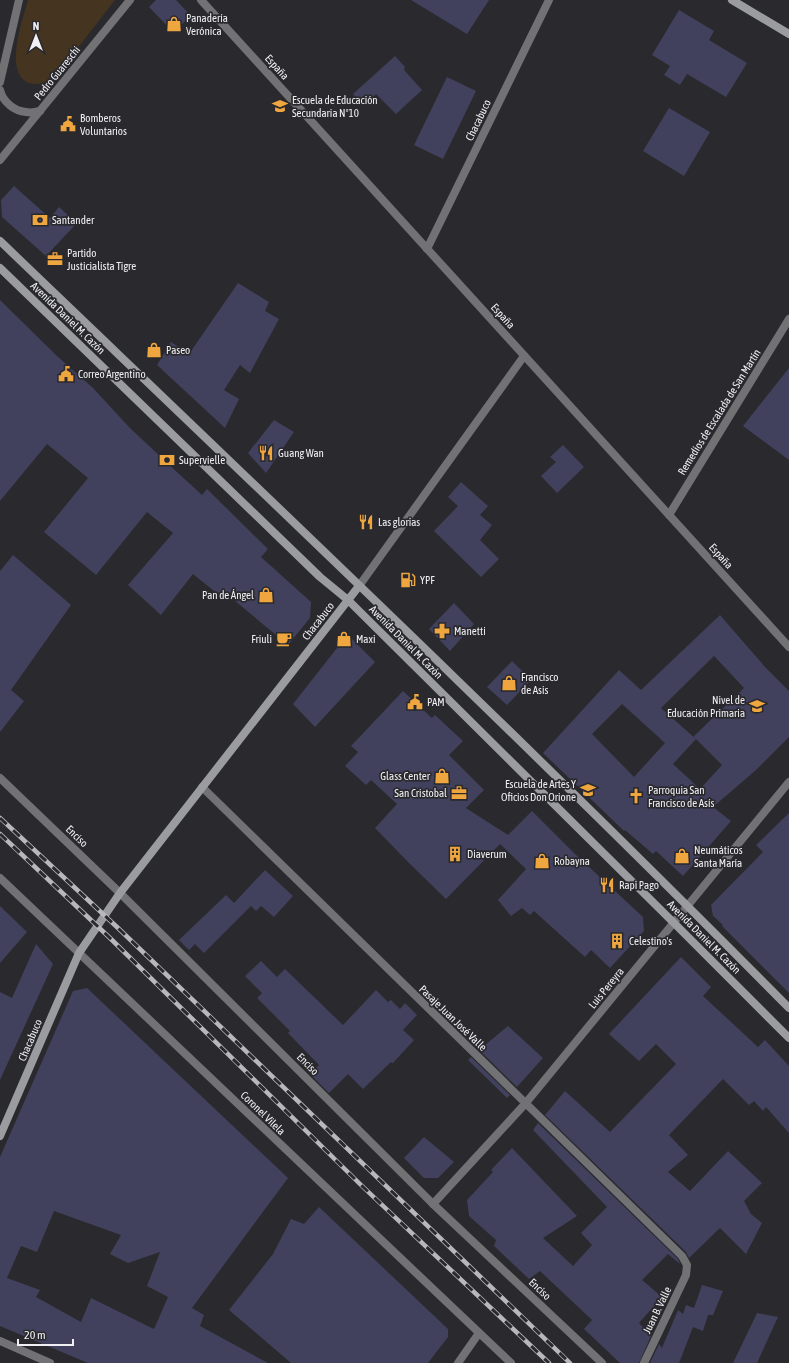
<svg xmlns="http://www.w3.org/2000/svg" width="789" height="1363" font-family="'Asap Condensed',sans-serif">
	<rect width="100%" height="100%" fill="#29292e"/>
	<path fill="#443420" d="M28,0H115L60,71C53,79 44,85 33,84C1,78 23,19 28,0Z"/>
	<g fill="#41415d" fill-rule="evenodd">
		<path d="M156,0H176L191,16L173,32L149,7Z"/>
		<path d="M411,0H489L467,34Z"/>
		<path d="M679,10L714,31L709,40L747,63L726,97L687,74L680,85L664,75L670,66L652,55Z"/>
		<path d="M395,56L405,67L404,70L422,90L396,114L376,94L364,106L353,94Z"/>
		<path d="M447,77L476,91L443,159L414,145Z"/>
		<path d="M669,108L710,132L684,176L643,151Z"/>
		<path d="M14,186L50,218L59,207L77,223L46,256L2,217L1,200Z"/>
		<path d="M238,283L269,302L265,311L279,319L250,373L240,365L224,390L239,399L225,428L157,365L171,342L189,354Z"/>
		<path d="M0,300L57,356L93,388L130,428L178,473L202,495L207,489L268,549L261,557L311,602L310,618L288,645L228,595L224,599L193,574L161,615L128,585L173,533L147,512L96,575L44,532L88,478L47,444L0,501Z"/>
		<path d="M789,368V460L743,426Z"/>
		<path d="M274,420L294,432L266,473L248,453Z"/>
		<path d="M563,445L584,467L557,493L541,476L556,462L550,457Z"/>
		<path d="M461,482L488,506L480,515L492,525L480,540L499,559L481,577L434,531L458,506L448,497Z"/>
		<path d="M13,555L71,605L11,690L24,701L0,732V571Z"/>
		<path d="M454,603L474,624L450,651L429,629Z"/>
		<path d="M720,615L765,667L789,691V737L756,770L713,807L731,821L683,876L656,851L653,854L625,830L624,831L543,753L619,670L641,690ZM714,656L744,688L693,737L696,739L661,708ZM622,704L665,743L634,777L592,734ZM696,739L722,765L700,789L673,764Z"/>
		<path d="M351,638L375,662L315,727L293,704L341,643Z"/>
		<path d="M512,661L531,680L507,705L487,687Z"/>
		<path d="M403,691L432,718L435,715L463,741L449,755L484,790L466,808L508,835L532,811L574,853L643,917L644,931L610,968L591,950L585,957L534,911L530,915L522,908L511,916L498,900L526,869L500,844L446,899L409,863L375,828L397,804L371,780L366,785L345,766L358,752L351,746Z"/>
		<path d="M789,813V993L722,926L723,925L713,916L711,905L763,852L756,845Z"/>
		<path d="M265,870L293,896L274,917L261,906L256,911L251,906L204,953L195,944L189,950L179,940L226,895L234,903Z"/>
		<path d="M0,906L27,932L0,963Z"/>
		<path d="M36,944L53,964L0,1080V992L12,998Z"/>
		<path d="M681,957L711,987L703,996L758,1047L765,1040L789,1066V1133L766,1107L763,1111L754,1101L749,1105L723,1079L669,1135L688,1155L668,1172L690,1191L728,1151L762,1183L744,1201L751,1214L762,1223L746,1254L720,1228L721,1227L689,1258L686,1252L545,1115L565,1091L610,1132L676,1064L656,1044L639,1061L609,1034Z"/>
		<path d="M261,961L277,977L285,969L343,1025L376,990L388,1002L391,1000L400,1009L405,1003L417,1015L403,1030L414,1040L393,1063L391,1062L363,1089L348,1074L329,1093L310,1074L319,1065L288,1033L290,1031L257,998L262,993L245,976Z"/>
		<path d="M87,988L288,1178L192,1308L204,1315L200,1326L268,1363H88L0,1326V1157L73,991ZM54,1211L121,1235L110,1254L128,1263L160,1252L147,1286L168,1297L154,1329L91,1298L81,1322L36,1297L40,1290L7,1278L21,1246L37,1252Z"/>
		<path d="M508,1026L543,1058L517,1087L479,1050Z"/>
		<path d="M471,1057L510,1095L507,1098L468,1060Z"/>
		<path d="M538,1123L678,1259L680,1264L668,1254L642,1280L662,1297L639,1323L651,1336L639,1363H620L584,1329L592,1320L540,1271L529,1279L494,1246L496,1240L469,1216L467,1200L493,1172L491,1170L512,1148L577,1216L543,1238L573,1266L592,1245L581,1233L607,1207L533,1130Z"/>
		<path d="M424,1137L454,1162L438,1178H424L404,1158Z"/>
		<path d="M319,1207L448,1329V1337L428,1363H291L229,1310L273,1254L291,1219L304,1224Z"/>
		<path d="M702,1285L723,1291L713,1315H708L703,1331L693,1327L679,1363H650L659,1344L662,1348L678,1310L683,1314L686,1305L694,1308Z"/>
		<path d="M757,1313L778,1317L757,1363H733Z"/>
	</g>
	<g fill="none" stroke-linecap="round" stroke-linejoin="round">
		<g stroke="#727275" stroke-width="8">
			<path d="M201,0L789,647"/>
			<path d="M0,82L19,0"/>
			<path d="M0,90C3,102 14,111 26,112C31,113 36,112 40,111"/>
			<path d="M0,160L130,0"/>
			<path d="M427,249L549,0"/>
			<path d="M669,515L789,319"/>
			<path d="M359,586L524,356"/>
			<path d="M0,778L120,893L433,1204L602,1363"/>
			<path d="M202,787L682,1256L687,1265L686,1275L644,1363"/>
			<path d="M0,878L511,1363"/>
			<path d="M433,1204L525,1104L789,782"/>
			<path d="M0,1341L50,1363"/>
			<path d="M458,1363L479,1333"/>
		</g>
		<g stroke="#9b9ca0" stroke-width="8">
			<path d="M732,0L789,34"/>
			<path d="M0,241C265,495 531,747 789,1008"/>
			<path d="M0,268L320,577L348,600L674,923L789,1038"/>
			<path d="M0,1136L79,953L120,893L359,586"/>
		</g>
		<defs>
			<g id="rail">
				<path d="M0,818L118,928L570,1363"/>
				<path d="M0,834L111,939L361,1185L549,1363"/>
			</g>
		</defs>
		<use href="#rail" stroke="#b8b8bc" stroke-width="4.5"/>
		<use href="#rail" stroke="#29292e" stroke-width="3" stroke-dasharray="9" stroke-linecap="butt"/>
	</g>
	<defs>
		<symbol id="shop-bare" viewBox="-9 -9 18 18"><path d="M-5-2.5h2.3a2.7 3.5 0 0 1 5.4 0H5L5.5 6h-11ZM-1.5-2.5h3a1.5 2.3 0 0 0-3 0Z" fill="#f0a63e" stroke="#29292e" stroke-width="2.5" paint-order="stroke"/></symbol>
		<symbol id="school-bare" viewBox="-9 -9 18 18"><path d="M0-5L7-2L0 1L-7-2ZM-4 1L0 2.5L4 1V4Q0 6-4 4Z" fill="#f0a63e" stroke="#29292e" stroke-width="2.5" paint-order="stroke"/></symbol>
		<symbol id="civic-bare" viewBox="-9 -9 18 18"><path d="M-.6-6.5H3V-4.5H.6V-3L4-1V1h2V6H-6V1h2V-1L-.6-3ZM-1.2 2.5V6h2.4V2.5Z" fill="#f0a63e" stroke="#29292e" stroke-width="2.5" paint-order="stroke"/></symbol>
		<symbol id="bank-bare" viewBox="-9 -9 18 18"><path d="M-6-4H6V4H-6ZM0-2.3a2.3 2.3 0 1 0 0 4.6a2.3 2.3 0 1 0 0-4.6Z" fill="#f0a63e" stroke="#29292e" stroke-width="2.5" paint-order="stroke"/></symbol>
		<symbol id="office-bare" viewBox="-9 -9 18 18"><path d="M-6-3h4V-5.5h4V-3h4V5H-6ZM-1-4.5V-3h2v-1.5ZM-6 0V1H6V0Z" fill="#f0a63e" stroke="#29292e" stroke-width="2.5" paint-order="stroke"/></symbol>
		<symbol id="restaurant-bare" viewBox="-9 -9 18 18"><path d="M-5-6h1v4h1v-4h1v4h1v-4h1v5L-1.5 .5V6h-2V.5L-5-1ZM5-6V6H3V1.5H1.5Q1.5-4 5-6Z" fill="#f0a63e" stroke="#29292e" stroke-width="2.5" paint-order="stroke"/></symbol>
		<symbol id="fuel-bare" viewBox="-9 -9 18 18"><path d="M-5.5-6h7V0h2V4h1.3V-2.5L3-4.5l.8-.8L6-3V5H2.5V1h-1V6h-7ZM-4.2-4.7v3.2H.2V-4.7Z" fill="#f0a63e" stroke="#29292e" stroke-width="2.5" paint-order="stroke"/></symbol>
		<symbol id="pharmacy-bare" viewBox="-9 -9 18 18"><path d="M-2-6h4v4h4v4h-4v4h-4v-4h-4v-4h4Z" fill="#f0a63e" stroke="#29292e" stroke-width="2.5" paint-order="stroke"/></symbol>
		<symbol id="cafe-bare" viewBox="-9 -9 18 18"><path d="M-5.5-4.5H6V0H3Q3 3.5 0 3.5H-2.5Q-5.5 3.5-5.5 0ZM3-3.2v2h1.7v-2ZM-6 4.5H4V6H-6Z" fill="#f0a63e" stroke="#29292e" stroke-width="2.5" paint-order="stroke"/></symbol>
		<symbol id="church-bare" viewBox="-9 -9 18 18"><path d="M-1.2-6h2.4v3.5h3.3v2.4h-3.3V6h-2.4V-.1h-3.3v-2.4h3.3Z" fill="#f0a63e" stroke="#29292e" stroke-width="2.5" paint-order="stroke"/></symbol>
		<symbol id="building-bare" viewBox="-9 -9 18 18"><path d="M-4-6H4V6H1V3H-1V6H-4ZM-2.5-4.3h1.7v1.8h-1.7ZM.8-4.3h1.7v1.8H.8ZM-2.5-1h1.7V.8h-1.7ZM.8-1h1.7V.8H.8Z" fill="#f0a63e" stroke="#29292e" stroke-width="2.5" paint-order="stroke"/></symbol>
	</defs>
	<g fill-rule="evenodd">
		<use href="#shop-bare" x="163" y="13" width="22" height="22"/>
		<use href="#school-bare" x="269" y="95" width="22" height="22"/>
		<use href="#civic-bare" x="57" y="113" width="22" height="22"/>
		<use href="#bank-bare" x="29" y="209" width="22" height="22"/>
		<use href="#office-bare" x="44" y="248" width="22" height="22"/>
		<use href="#shop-bare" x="143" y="339" width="22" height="22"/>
		<use href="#civic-bare" x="55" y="363" width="22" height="22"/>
		<use href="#restaurant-bare" x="255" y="442" width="22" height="22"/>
		<use href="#bank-bare" x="156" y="449" width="22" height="22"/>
		<use href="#restaurant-bare" x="355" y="511" width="22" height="22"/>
		<use href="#fuel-bare" x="397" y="569" width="22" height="22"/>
		<use href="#shop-bare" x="255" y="584" width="22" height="22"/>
		<use href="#pharmacy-bare" x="431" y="620" width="22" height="22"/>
		<use href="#cafe-bare" x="273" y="628" width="22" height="22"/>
		<use href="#shop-bare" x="333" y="628" width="22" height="22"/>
		<use href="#shop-bare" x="498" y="672" width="22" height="22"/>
		<use href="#civic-bare" x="404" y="691" width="22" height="22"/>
		<use href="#school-bare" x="746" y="695" width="22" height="22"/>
		<use href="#shop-bare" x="431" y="765" width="22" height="22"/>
		<use href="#school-bare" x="577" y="779" width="22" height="22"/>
		<use href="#office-bare" x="448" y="782" width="22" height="22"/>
		<use href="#church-bare" x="625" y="785" width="22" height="22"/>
		<use href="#building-bare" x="444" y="843" width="22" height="22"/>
		<use href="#shop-bare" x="671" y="845" width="22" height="22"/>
		<use href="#shop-bare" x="531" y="850" width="22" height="22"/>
		<use href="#restaurant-bare" x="596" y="874" width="22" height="22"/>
		<use href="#building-bare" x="606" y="930" width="22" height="22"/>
	</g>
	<g text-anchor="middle" stroke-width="3.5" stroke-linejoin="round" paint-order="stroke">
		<g font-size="11" fill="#f0f0f4" stroke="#29292e" text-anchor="start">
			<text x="186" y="22">Panadería<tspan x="186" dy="13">Verónica</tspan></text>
			<text x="292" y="104">Escuela de Educación<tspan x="292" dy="13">Secundaria Nº10</tspan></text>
			<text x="80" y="122">Bomberos<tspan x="80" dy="13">Voluntarios</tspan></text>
			<text x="52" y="224">Santander</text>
			<text x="67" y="257">Partido<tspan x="67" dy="13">Justicialista Tigre</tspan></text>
			<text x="166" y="354">Paseo</text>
			<text x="78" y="378">Correo Argentino</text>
			<text x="278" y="457">Guang Wan</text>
			<text x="179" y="464">Supervielle</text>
			<text x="378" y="526">Las glorias</text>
			<text x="420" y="584">YPF</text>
			<text x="254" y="599" text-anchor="end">Pan de Ángel</text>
			<text x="454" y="635">Manetti</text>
			<text x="272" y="643" text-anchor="end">Friuli</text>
			<text x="356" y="643">Maxi</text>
			<text x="521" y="681">Francisco<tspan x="521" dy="13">de Asis</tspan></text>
			<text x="745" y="704" text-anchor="end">Nivel de<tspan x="745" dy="13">Educación Primaria</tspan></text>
			<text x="427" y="706">PAM</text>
			<text x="430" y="780" text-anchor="end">Glass Center</text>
			<text x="576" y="788" text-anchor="end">Escuela de Artes Y<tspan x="576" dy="13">Oficios Don Orione</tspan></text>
			<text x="648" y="794">Parroquia San<tspan x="648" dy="13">Francisco de Asís</tspan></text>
			<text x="447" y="797" text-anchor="end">San Cristobal</text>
			<text x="694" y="854">Neumáticos<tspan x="694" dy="13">Santa María</tspan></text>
			<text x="467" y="858">Diaverum</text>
			<text x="554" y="865">Robayna</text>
			<text x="619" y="889">Rapi Pago</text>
			<text x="629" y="945">Celestino's</text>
		</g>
		<g font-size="11" fill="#f0f0f4" stroke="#29292e">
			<text transform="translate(277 67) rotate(48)" y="4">España</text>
			<text transform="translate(57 73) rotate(-51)" y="4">Pedro Guareschi</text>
			<text transform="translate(478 120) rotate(-64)" y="4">Chacabuco</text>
			<text transform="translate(503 316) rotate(48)" y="4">España</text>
			<text transform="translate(68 318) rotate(44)" y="4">Avenida Daniel M. Cazón</text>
			<text transform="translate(719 412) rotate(-58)" y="4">Remedios de Escalada de San Martín</text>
			<text transform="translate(721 556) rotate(48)" y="4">España</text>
			<text transform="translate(318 621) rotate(-52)" y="4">Chacabuco</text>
			<text transform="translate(406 642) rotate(45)" y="4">Avenida Daniel M. Cazón</text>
			<text transform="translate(77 836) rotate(44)" y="4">Enciso</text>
			<text transform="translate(704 937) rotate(45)" y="4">Avenida Daniel M. Cazón</text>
			<text transform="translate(606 988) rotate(-51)" y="4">Luis Pereyra</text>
			<text transform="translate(453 1018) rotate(44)" y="4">Pasaje Juan José Valle</text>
			<text transform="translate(30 1040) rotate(-67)" y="4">Chacabuco</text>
			<text transform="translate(308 1064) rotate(45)" y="4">Enciso</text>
			<text transform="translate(263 1113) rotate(44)" y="4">Coronel Vilela</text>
			<text transform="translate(540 1289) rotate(43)" y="4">Enciso</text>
			<text transform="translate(657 1310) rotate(-64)" y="4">Juan B. Valle</text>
		</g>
	</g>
	<g transform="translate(36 36)" stroke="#29292e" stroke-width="3" paint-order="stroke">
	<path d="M0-3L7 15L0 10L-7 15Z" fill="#f0f0f4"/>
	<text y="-6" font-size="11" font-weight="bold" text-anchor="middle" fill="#f0f0f4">N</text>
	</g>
	<path d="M18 1339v6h55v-6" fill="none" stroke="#f0f0f4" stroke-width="2"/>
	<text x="24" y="1339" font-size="12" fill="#f0f0f4" stroke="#29292e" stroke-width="3" paint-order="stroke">20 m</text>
</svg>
